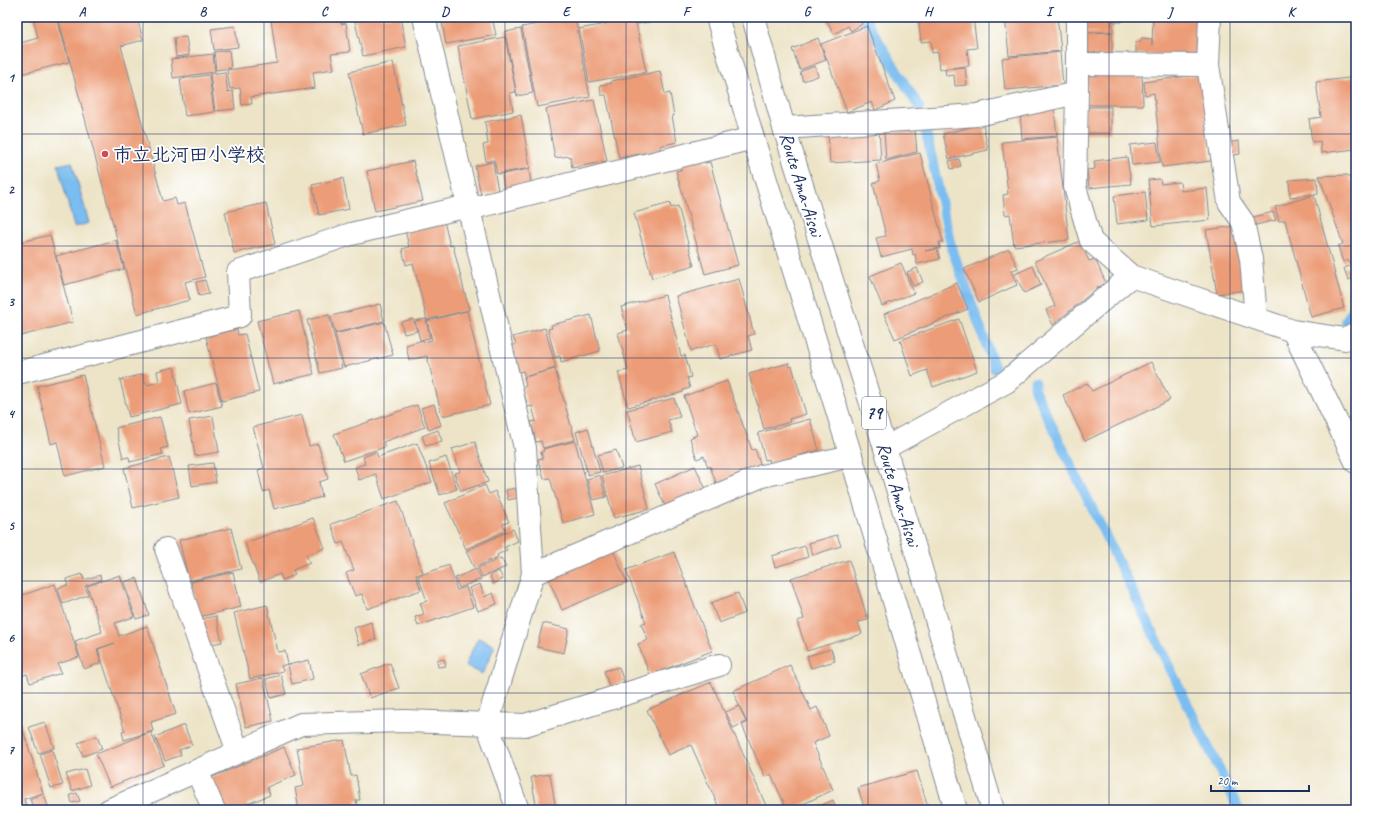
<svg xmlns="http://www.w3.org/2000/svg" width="1373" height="827" font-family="Caveat,'Klee One',sans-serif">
	<rect width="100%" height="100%" fill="#fff"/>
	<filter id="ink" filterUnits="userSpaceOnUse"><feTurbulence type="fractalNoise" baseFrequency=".025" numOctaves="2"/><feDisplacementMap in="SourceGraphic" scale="8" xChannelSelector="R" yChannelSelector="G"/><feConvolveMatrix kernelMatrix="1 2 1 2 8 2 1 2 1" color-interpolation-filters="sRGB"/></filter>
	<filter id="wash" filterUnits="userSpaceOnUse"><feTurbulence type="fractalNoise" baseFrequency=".012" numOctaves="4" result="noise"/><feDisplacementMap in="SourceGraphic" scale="16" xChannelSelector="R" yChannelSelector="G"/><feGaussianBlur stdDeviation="0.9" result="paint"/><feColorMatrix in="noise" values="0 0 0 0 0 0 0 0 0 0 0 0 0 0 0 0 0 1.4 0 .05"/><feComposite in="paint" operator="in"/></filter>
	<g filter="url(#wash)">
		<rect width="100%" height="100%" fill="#ede4c7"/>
		<g fill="#7abdf0" stroke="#4a76a7">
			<path d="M72,162L89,223L74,227L58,165Z"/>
			<path d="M478,638L495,646L482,674L465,665Z"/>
		</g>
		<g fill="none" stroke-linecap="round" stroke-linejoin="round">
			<g stroke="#7abdf0" stroke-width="10">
				<path d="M864,17L919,107"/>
				<path d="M926,132L951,246L995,369"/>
				<path d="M1346,321L1356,304"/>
				<path d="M1035,382L1034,389L1239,810"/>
			</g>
		</g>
		<g id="blocks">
			<g fill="#ec9c77">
				<path d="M33,17H57L69,62L17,75V44L38,38Z"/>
				<path d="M58,17H137L143,40L121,46L163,201L175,198L177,205L185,203L205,277L185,282L190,300L137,314Z"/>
				<path d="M276,17H340L341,24L346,23L350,52L331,54L334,69L313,72L315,88L251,97L252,104L242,105L240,88L230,89L227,70L277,63L271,19L276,18Z"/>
				<path d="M354,17H400L406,47L363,56Z"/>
				<path d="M441,17H492L496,35L446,44Z"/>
				<path d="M575,17L590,97L537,107L522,27Z"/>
				<path d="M605,17H635L646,72L589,82L579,29L606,24Z"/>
				<path d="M637,17H670L671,18L638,24Z"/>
				<path d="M825,17H858L862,24L851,31L848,26L834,34Z"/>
				<path d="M918,17H973L977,48L967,49L969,66L940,69L938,52L932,53L931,41L921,42Z"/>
				<path d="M1005,17H1057L1061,51L1009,56Z"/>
				<path d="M1083,17H1112L1113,32H1083Z"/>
				<path d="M1113,17H1122V22H1114Z"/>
				<path d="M1153,17H1201L1199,56L1136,54V42H1141V38L1152,39V45Z"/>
				<path d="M235,26L238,47L214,50L211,29Z"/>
				<path d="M867,26L895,101L875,110L872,102L847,112L821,44Z"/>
				<path d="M521,29L533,93L517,96L505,32Z"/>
				<path d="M1112,32V57H1085V33Z"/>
				<path d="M186,37L189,55L176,57L174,38Z"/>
				<path d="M505,37L516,92L510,93L513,111L472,119L458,46Z"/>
				<path d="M818,38L826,60L800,70L792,49Z"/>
				<path d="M229,50L231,68L216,70L214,52Z"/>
				<path d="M1060,52L1063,85L1005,90L1002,58Z"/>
				<path d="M213,54L215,72L173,78L171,59Z"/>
				<path d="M393,62L406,125L363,134L349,72Z"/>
				<path d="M815,66L818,76L803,81L800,72Z"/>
				<path d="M965,67L967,85L955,86L954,75L946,76L945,69Z"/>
				<path d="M660,71L665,94L670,93L674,116H672L677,142L660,146V150L619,158L606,95H601L600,85L612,83L611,81Z"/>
				<path d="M225,72L228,92L233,91L235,109L215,111L210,74Z"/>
				<path d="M1142,72L1143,105H1087V73Z"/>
				<path d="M1201,74L1211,161L1162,167L1154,93L1145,95L1144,82Z"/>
				<path d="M209,75L214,112L185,116L180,79Z"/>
				<path d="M1356,77V149L1321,153L1320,141L1312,142L1309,119L1321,117L1316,82Z"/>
				<path d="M594,100L607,161L572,168L570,156L555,158L546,109Z"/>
				<rect x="1085" y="107" width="26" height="26"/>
				<path d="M1054,108L1057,136L1022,139L1020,111Z"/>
				<path d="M521,115L530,168L497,174L494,160L486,162L483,145L488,144L485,122Z"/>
				<path d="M983,124L988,150L949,159L943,134Z"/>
				<path d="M915,129L917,152L886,160L884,131Z"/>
				<path d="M879,130L881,160L830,163L828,133Z"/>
				<path d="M1057,137L1069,240L1014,246L1010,214L1005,215L1003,195L1008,194L1002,142Z"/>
				<path d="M1239,141L1240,154L1227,156L1226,143Z"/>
				<path d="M1157,142L1160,162L1132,165L1130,145Z"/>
				<path d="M920,153L943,242H939L940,248L925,251L937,249L940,259L917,264L915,254L913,255L912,249L881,257L876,238L886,236L873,183L880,181L876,164Z"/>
				<path d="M703,156L705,163L710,162L738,265L705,274L676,171L681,170L679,162Z"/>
				<path d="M1127,157L1131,184L1089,188L1087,170L1095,169L1094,161Z"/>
				<path d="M959,159L961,166L951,169L949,161Z"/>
				<path d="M413,161L423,201L375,211L367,171Z"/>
				<path d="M493,162L498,191L481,195L475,166Z"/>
				<path d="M529,169L531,184L504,189L502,174Z"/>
				<path d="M1348,175L1351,181L1356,179V261L1349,263L1348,260L1343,262L1338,246L1343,244L1319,176Z"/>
				<path d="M343,178L349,209L319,215L312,185Z"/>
				<path d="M1317,178L1318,194L1290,197L1289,180Z"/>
				<path d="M1160,179L1161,184L1180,182L1181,191L1207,188L1210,220L1153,226L1148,180Z"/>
				<path d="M1145,192L1148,220L1117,224L1114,196Z"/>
				<path d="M1314,195L1344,308L1311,317L1285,220L1279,221L1275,207Z"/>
				<path d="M266,203L275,244L234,253L225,212Z"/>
				<path d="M670,203L671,208L678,206L694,266L652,278L634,213Z"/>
				<path d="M1273,212L1276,220L1252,226L1249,218Z"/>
				<path d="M444,221L450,246L453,245L469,310L427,320L413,263L406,265L402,249L409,247L405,230Z"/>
				<path d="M1236,226L1247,290L1217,294L1206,230Z"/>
				<path d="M50,235L73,322L17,337V243Z"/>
				<path d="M116,240L124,269L64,285L56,256Z"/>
				<path d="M1080,241L1089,261L1095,259L1106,283L1097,288L1053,325L1046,310L1055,306L1035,261Z"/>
				<path d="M1009,249L1018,268L1011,271L1017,285L979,302L964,269Z"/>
				<path d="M901,263L914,293L882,306L870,276Z"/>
				<path d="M1356,264V277L1348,280L1344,268Z"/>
				<path d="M1033,266L1041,285L1024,293L1015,274Z"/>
				<path d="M917,268L923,282L913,286L907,272Z"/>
				<path d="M739,279L754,334L748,336L752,350L720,359L716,344L691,351L676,296Z"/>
				<path d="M205,280L209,294L199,296L196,282Z"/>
				<path d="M957,283L968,309L895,339L884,314Z"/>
				<path d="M665,295L681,356L685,355L691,377L687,378L690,388L683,390V392L628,407L618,372L628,370L618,333L628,330L621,307Z"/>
				<path d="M380,304L384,321L335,333L331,316Z"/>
				<path d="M299,311L314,374L273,384L257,321Z"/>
				<path d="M467,311L490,405L442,416L427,356L409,360L406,345L423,340V342L432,340L427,321Z"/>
				<path d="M329,315L342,368L320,373L307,320Z"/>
				<path d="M591,315L600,351L561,362L560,356L555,357L548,329L552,328L551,325Z"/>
				<path d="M413,319L417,331L404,334L401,322Z"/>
				<path d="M426,319L430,338L420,340L415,321Z"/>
				<path d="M959,319L977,371L933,387L927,370L912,376L900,340Z"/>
				<path d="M384,322L393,355L344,367L335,334Z"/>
				<path d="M545,328L556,368L525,377L523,371L519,372L512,346L516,344L513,337Z"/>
				<path d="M237,329L238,335L245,334L259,392L222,401L206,337Z"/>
				<path d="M1151,362L1170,400L1085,441L1063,395L1087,383L1092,391Z"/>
				<path d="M789,363V367L792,366L806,414L789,419L790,422L764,429L749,374Z"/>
				<path d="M174,367L182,404L129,417L120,380L143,374L146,385L159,382L157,371Z"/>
				<path d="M555,369L575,440L543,448L541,441L536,442L531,422L536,421L532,406L528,407L522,387L526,386L524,377Z"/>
				<path d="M83,375L105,466L65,476L57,442L51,444L37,386Z"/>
				<path d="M727,381L752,450L755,449L761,467L716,483L710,466L708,467L704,456L697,459L690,438L697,435L684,396Z"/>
				<path d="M216,383L222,406L189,414L184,391Z"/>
				<path d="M674,398L680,417L668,420L672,432L636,442L627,410Z"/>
				<path d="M434,404L441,425L429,430L421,408Z"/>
				<path d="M417,405L425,427L383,442L385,447L344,461L334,434Z"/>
				<path d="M302,415L309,446L318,444L328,479L319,482L322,497L274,509L269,490L263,492L258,470L264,468L253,427Z"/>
				<path d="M213,416L219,452L195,456L189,420Z"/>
				<path d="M160,417L168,447L161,449L163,454L130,462L129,457L123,458L116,428Z"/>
				<path d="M810,419L819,450L770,464L769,459L765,460L758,433Z"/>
				<path d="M588,428L600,472L588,475L576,432Z"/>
				<path d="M438,430L442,441L426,446L422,436Z"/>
				<path d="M575,441L595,514L563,523L550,478L544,479L538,459L543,458L541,452L544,451L543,449Z"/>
				<path d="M475,442L488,482L461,491L454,473L460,472L452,449Z"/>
				<path d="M417,443L432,482L384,499L376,474L359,480L355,467L365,464L363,457L376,452L378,457Z"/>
				<path d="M616,450L622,468L603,473L598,455Z"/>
				<path d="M169,457L179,497L133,508L124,468Z"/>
				<path d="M446,457L457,489L440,495L429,463Z"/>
				<path d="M213,463L216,482L192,486L189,466Z"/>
				<path d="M638,466L649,509L614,518L602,476Z"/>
				<path d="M695,466L706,489L666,508L655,484Z"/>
				<path d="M600,475L606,497L593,500L587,479Z"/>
				<path d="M485,485L489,494L495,491L509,522L503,524L506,531L466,549L445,503Z"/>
				<path d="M515,488L518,498L508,500L506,490Z"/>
				<path d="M398,501L423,573L416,575L421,590L367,609L362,594L355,596L346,573L354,570L343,542L338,544L331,524Z"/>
				<path d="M313,518L325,548L306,555L310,563L293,570L295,575L282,580L280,574L260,582L245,543Z"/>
				<path d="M231,528L241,569L189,581L179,540Z"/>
				<path d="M513,529L518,541L505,547L507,550L497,555L498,557L474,568L466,551Z"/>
				<path d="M837,535L841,546L813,555L809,543Z"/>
				<path d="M805,546L808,557L775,567L772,556Z"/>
				<path d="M612,548L627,582L562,610L547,575Z"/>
				<path d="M674,552L712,651L650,675L638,644L648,640L641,624L646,622L626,570Z"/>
				<path d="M501,558L506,567L482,577L478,568Z"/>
				<path d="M849,560L868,620L858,622L862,634L807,651L797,621L804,619L791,578Z"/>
				<path d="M449,565L457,590L466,587L473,607L418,626L415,617L424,614L420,603L427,601L418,576Z"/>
				<path d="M476,569L481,579L459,588L455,578Z"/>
				<path d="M499,571L503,579L493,584L490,576Z"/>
				<path d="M233,572L241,607L199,617L191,582Z"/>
				<path d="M82,574L84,580L100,575L101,580L85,586L88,595L63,604L58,588L68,585L66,579Z"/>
				<path d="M120,575L134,617L115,623L119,636L147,626L176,714L151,722L153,731L124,740L122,732L125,731L98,649L115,643L97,649L101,663L84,669L75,641L102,632L87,586Z"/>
				<path d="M137,578L149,615L136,619L124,582Z"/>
				<path d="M55,584L79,657L58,664L61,673L30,683L27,674L17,677V597Z"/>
				<path d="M480,584L484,597L493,593L497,604L478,611L469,588Z"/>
				<path d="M738,593L745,613L719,623L711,603Z"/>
				<path d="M267,605L278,652L285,651L288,664L281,666L283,671L250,679L234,613Z"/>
				<path d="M216,616L222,642L207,645L201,619Z"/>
				<path d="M371,622L376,639L359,645L354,628Z"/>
				<path d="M543,623L569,629L564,653L537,647Z"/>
				<path d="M831,649L835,661L811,668L807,656Z"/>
				<path d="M444,659L446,666L438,667L437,660Z"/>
				<path d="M309,660L313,679L292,684L288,665Z"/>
				<path d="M390,663L399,688L370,698L361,674Z"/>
				<path d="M790,665L811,710L817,707L829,736L813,743L833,790L790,810H787L771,774L765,777L742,725L747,723L733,691Z"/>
				<path d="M619,667L624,682L609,687L604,671Z"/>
				<path d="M281,675L286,694L271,698L266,679Z"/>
				<path d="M263,678L273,721L246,727L236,684Z"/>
				<path d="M711,682L768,810H720L691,745L668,755L647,710Z"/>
				<path d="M739,706L746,722L733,728L726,712Z"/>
				<path d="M45,722L54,748L38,753L29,727Z"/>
				<path d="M21,724L43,793L24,799L27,810H17V725Z"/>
				<path d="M184,725L192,745L179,750L181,755L165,761L155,737Z"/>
				<path d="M151,732L164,765L110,787L96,754Z"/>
				<path d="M97,736L102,749L83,756L78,743Z"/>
				<path d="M344,740L351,776L356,775L360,800H356L358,810H299L295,788L304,786L297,748Z"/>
				<path d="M284,747L296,775L267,787L270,795L247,804L249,810H223L210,778Z"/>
				<path d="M52,750L63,785L51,788L40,754Z"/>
				<path d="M85,769L90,785L72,791L66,774Z"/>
				<path d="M917,771L929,810H865L858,788Z"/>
				<path d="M550,774L556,810H537L531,777Z"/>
				<path d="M77,793L80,801L72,803L70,795Z"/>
				<path d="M44,794L49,810H34L30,799Z"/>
				<path d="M833,800L837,810H811Z"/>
			</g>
		</g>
	</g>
	<g filter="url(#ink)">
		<use href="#blocks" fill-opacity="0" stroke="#848a92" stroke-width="1"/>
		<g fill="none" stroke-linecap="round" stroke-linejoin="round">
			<defs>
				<g id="minor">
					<path d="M424,17L525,448L533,574L487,724L518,810"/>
					<path d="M1077,17V93L1075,187L1091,241L1131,276L1293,331L1345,339L1356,333"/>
					<path d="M1210,17L1208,65L1229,202L1243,222L1251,259L1256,318"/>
					<path d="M1077,64L1208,65"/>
					<path d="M784,128L977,115L1077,93"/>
					<path d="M469,209L753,138"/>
					<path d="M1293,331L1356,462"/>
					<path d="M17,373L240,316L238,272L351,234L468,206"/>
					<path d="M885,448L1006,382L1131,276"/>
					<path d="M166,549L238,752"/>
					<path d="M533,574L762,476L851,456"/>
					<path d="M197,771L214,810"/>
					<path d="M109,810L301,724L404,721L525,725L719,665"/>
				</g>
				<g id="major">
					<path d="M717,17L753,138L851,456L956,810"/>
					<path d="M753,17L784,128L885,448L993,810"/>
				</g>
			</defs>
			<use href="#minor" stroke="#848a92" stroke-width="24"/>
			<use href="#major" stroke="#848a92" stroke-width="24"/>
			<use href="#minor" stroke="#fff" stroke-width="22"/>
			<use href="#major" stroke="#fff" stroke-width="22"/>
		</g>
	</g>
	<path fill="none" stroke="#1b2f5e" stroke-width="1" stroke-opacity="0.55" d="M143,17V810M264,17V810M384,17V810M505,17V810M626,17V810M747,17V810M868,17V810M989,17V810M1109,17V810M1230,17V810M17,134H1356M17,246H1356M17,358H1356M17,469H1356M17,581H1356M17,693H1356"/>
	<circle fill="#d1495b" stroke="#fff" stroke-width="1.5" cx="105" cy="154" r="4"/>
	<g text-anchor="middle" stroke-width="3.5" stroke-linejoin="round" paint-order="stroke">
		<rect fill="#fff" stroke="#5f6d8e" stroke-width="1" x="862" y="397" width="24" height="32" rx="3"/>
		<g font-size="18" font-weight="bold" fill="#1b2f5e">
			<text x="874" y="419">79</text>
		</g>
		<g font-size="19" font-weight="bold" fill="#1b2f5e" stroke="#fff" text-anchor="start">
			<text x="113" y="161">市立北河田小学校</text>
		</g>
		<g font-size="19" fill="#1b2f5e" stroke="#fff">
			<text transform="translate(802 184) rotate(73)" y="7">Route Ama-Aisai</text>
			<text transform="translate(899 494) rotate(73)" y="7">Route Ama-Aisai</text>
		</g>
	</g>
	<rect width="1373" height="827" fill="none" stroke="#fff" stroke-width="44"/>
	<path d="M1211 785v6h98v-6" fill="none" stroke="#1b2f5e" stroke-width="2"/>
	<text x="1217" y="785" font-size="12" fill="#1b2f5e" stroke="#ffffff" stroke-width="3" paint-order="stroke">20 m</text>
	<rect x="22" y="22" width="1329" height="783" fill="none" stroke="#1b2f5e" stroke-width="1.5"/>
	<g font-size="13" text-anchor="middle" font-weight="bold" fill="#1b2f5e">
		<text x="82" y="16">A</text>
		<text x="203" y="16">B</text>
		<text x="324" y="16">C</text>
		<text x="445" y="16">D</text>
		<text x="566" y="16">E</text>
		<text x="686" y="16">F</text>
		<text x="807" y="16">G</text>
		<text x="928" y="16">H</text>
		<text x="1049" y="16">I</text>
		<text x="1170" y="16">J</text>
		<text x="1291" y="16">K</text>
		<text x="11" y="82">1</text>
		<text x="11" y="194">2</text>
		<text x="11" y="306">3</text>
		<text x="11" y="418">4</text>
		<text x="11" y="530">5</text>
		<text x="11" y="642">6</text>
		<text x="11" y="754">7</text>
	</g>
</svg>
